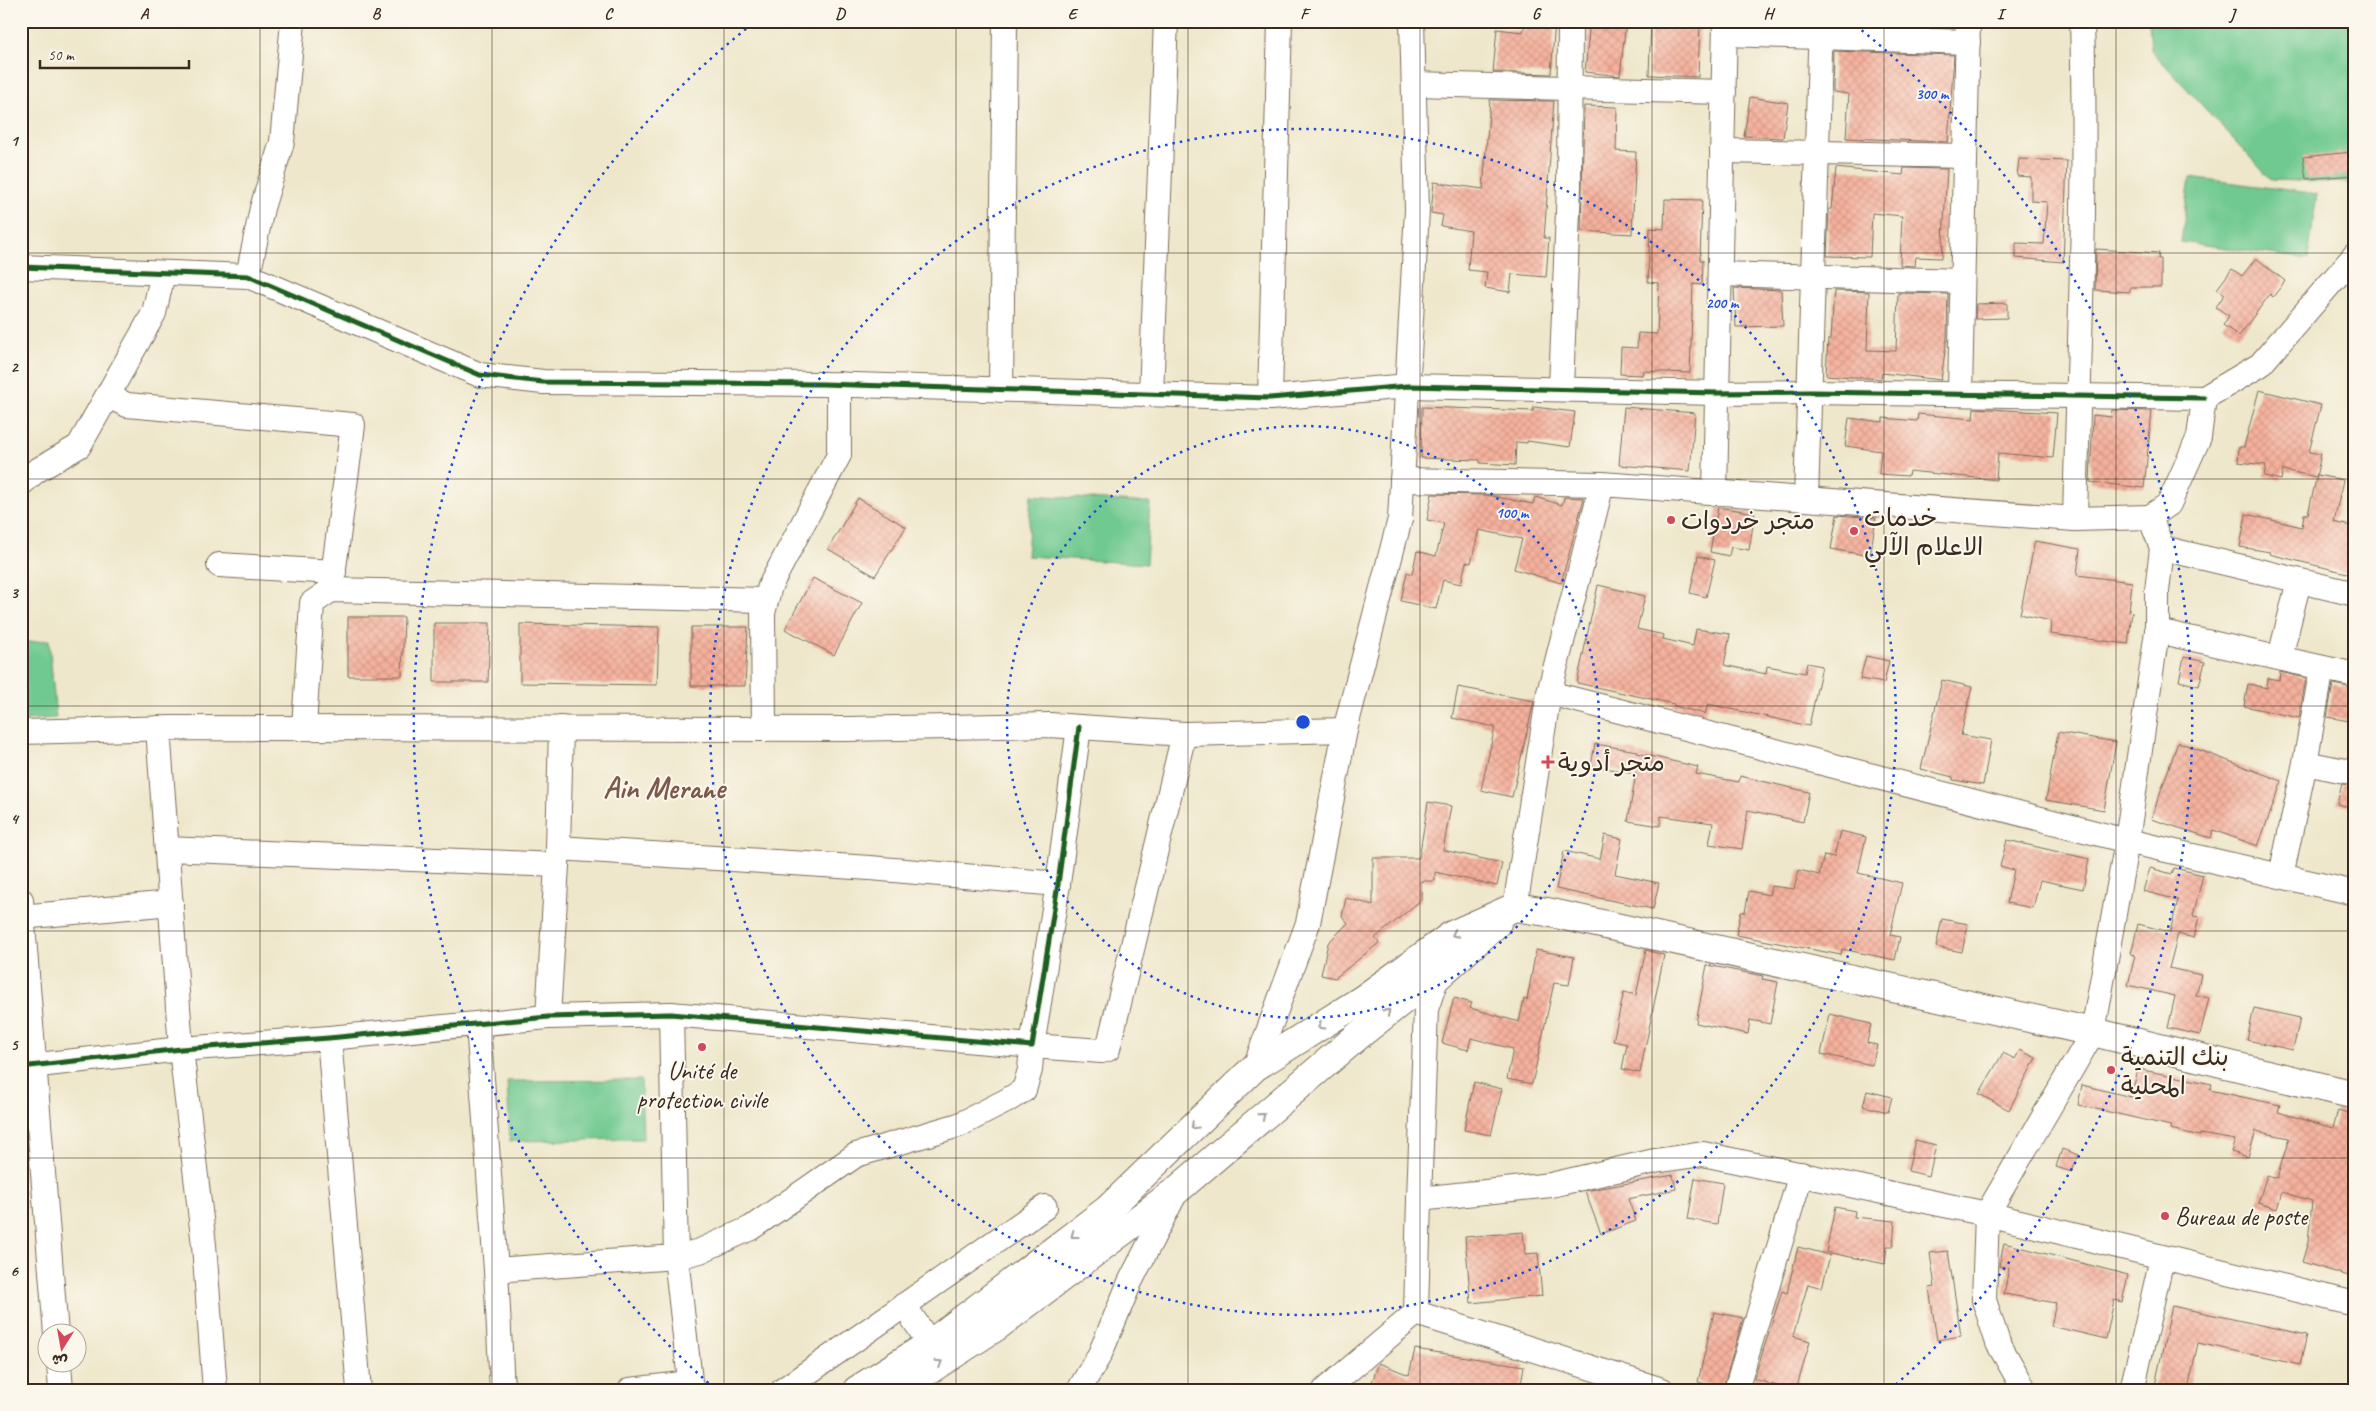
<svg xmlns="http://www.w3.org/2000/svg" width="2376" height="1411" font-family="Caveat,'Playpen Sans Arabic',sans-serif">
	<defs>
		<pattern id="building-cross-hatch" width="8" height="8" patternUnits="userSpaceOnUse" patternTransform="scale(1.25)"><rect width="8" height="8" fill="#f5b19d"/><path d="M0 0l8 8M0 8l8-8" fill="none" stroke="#d39887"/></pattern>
	</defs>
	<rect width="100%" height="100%" fill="#fbf7ec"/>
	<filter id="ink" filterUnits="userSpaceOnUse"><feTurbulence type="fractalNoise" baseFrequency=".02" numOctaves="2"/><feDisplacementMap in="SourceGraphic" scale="10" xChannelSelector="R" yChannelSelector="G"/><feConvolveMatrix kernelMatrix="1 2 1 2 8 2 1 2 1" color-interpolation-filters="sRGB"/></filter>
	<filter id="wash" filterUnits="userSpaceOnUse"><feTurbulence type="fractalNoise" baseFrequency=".0096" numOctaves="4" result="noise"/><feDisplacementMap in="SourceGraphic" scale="20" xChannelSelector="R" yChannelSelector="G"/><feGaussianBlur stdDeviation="1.12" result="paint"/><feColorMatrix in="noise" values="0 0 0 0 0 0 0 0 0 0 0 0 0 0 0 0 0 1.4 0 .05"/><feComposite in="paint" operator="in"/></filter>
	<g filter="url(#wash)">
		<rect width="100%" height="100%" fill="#eee7cb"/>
		<g fill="#6fc990" stroke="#557a57">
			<path d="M2149,21H2355V183L2271,180L2151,50Z"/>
			<path d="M2190,177L2317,194L2308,259L2181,242Z"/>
			<path d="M1031,495L1150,503L1146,564L1027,556Z"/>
			<path d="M49,640L56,718L21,720V643Z"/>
			<path d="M641,1080L643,1139L510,1141L507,1081Z"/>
		</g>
		<g id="blocks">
			<g fill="url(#building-cross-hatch)">
				<path d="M1526,21H1555L1551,74L1493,72L1497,29L1523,32Z"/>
				<path d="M1590,21H1626L1620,76L1585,72Z"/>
				<path d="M1651,21H1700L1698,77L1649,75Z"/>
				<path d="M1894,21H1953L1952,28L1894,26Z"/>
				<path d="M1834,51L1954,55L1948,142L1846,138L1849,94L1833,92Z"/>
				<path d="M1750,97L1788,103L1783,138L1744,136Z"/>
				<path d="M1490,100L1554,101L1544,238H1549L1546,277L1512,274L1510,292L1485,288L1487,272L1468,270L1471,231L1441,226L1443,215L1431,213L1434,182L1483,189Z"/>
				<path d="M1584,106L1617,107L1616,151L1636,152L1632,234L1581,231Z"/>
				<path d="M2351,152L2353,175L2306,179L2303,157Z"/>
				<path d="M2019,159L2067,161L2063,262L2016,258V243L2044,244L2047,202L2031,201V177L2017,176Z"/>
				<path d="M1836,168L1903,175L1904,168L1947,169L1942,258L1916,257L1915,266L1900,265L1902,216L1872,213L1870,257L1827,256L1829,209H1832Z"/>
				<path d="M1665,199L1702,200L1700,260H1703L1702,285L1693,284L1690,373L1643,371L1642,375L1620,374L1621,347L1637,348L1638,333L1657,334L1659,283L1648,282L1650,228L1664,229Z"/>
				<path d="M2096,249L2159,253L2158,259H2161V287H2130V292L2095,290Z"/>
				<path d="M2256,258L2285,281L2273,297L2270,294L2239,336L2223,325L2229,316L2216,307L2225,294L2217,289L2232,269L2242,276Z"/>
				<path d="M1734,288L1781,290L1783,326L1736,327Z"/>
				<path d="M1834,291L1869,292L1867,350L1896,351L1898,293L1948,294L1947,337L1941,380L1882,373L1881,379L1826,375L1828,339H1831Z"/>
				<path d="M2007,303V318L1975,319L1976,304Z"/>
				<path d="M2259,390L2321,405L2309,452L2321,454L2316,477L2283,470L2281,480L2264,476L2266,465L2238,462L2239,447H2244Z"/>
				<path d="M1422,407L1533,411L1534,407L1575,412L1570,447L1527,441V443L1516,442L1515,465L1480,463V460L1421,458Z"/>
				<path d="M1624,407L1695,413L1690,471L1619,465Z"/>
				<path d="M1974,408L2057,413L2053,458L1998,453L1996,480L1909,471L1908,476L1879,474L1881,451L1845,446L1849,418L1883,422V418L1917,421L1918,414L1973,419Z"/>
				<path d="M2112,410L2152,411L2144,488L2090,482L2093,415L2111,417Z"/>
				<path d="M2317,475L2343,480L2334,522L2355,527V575L2269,554L2270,552L2240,547L2246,514L2302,527L2304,514H2308Z"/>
				<path d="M1432,494L1487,495L1533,504L1535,497L1562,505L1564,497L1584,498L1561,583L1514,569L1522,539L1479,530L1471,563L1466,562L1461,584L1443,580L1436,609L1401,601L1407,572L1412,574L1417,551L1436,556L1444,523L1427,520Z"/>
				<path d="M858,498L906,527L875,576L828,549Z"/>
				<path d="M1718,507L1755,513L1749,550L1731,547L1729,556L1710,552Z"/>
				<path d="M1837,515L1876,518L1870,556L1831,549Z"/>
				<path d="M2035,541L2080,549L2077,575L2132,582L2129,611L2132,612L2128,644L2050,634L2051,621L2020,614Z"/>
				<path d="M1698,556L1715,560L1706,597L1690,593Z"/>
				<path d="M813,578L862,603L834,655L785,629Z"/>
				<path d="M1598,585L1645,596L1637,629L1664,635L1663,639L1693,646L1696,629L1730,634L1724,665L1766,674L1767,666L1805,673L1807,663L1822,666L1809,726L1708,704L1705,714L1674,706V704L1577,683Z"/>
				<path d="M348,617H404L402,676H348Z"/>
				<path d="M434,623H490L488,682H434Z"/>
				<path d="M520,624L659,627L657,685L520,683Z"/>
				<path d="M691,627H748L745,686H691Z"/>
				<path d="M1866,656L1889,661L1884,683L1860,679Z"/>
				<path d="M2184,657L2205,662L2199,686L2179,681Z"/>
				<path d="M2280,672L2306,678L2299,718L2244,706L2248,684L2267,688L2268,678L2279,680Z"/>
				<path d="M1942,680L1972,687L1961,735L1991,740L1983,785L1953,780V777L1921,769Z"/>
				<path d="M2333,684L2355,688V722L2327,717Z"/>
				<path d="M1458,687L1534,701L1512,797L1481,790L1495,727L1452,718Z"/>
				<path d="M2058,732L2116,742L2104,810L2046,800Z"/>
				<path d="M2178,742L2282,781L2258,846L2213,830L2211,838L2151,819Z"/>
				<path d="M1595,744L1637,751V753L1698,767L1696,774L1739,782L1740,776L1809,792L1803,822L1748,810L1742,849L1709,844L1713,823L1661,816L1660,826L1628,821L1636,773L1591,766Z"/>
				<path d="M2342,784L2355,786V808L2337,804Z"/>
				<path d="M1428,802L1451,806L1443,850L1502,863L1497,886L1435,872V881H1421V900L1375,938L1379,943L1335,978L1321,975L1328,943L1348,923L1342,916L1346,898L1373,905V858H1419Z"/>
				<path d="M1840,831L1866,837L1858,873L1902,883L1890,935L1900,937L1895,960L1842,949L1841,955L1736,935L1741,912H1745L1749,891L1769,895L1771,886L1794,889L1799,870L1819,875L1824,855L1834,857Z"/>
				<path d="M1605,835L1622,839L1615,874L1659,883L1653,909L1556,889L1564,851L1600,859Z"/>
				<path d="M2007,840L2089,859L2083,889L2040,880L2033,908L2007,903L2014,870L2000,866Z"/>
				<path d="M2150,868L2172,874L2174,868L2203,875L2193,916L2199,917L2194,938L2178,934L2169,968L2201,975L2196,995L2209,998L2200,1035L2168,1028L2175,996L2128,985L2135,955L2131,954L2138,924L2170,932L2178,900L2143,891Z"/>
				<path d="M1942,919L1968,924L1962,952L1936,947Z"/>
				<path d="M1536,950L1574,957L1569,985L1554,983L1532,1084L1507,1079L1513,1049L1471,1038L1468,1050L1442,1043L1454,998L1472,1003L1470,1008L1519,1022L1524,999L1527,1000Z"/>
				<path d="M1646,950L1664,955L1640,1073L1622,1069L1627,1044L1613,1041L1624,992L1636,995Z"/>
				<path d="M1707,965L1763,976L1762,979L1778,982L1770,1024L1750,1020L1748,1034L1696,1023Z"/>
				<path d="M2254,1008L2300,1018L2293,1050L2247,1040Z"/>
				<path d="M1830,1014L1871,1024L1867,1043L1877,1045L1872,1065L1821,1054Z"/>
				<path d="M2020,1050L2036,1058L2009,1110L1979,1094L2003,1053L2015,1059Z"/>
				<path d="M2138,1069L2212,1084L2210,1090L2280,1105L2278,1112L2333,1128L2338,1110L2355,1115V1269L2352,1277L2302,1262L2308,1242L2312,1201L2282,1192L2277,1209L2258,1203L2267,1175L2277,1178L2289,1138L2256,1131L2248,1157L2231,1152L2235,1140L2200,1134V1136L2170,1129L2171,1126L2078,1105L2082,1085L2131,1097Z"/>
				<path d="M1474,1082L1502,1089L1491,1135L1464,1130Z"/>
				<path d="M1867,1091L1892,1097L1888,1112L1863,1106Z"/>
				<path d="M1915,1140L1936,1145L1929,1176L1908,1171Z"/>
				<path d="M2062,1149L2078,1155L2072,1172L2056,1167Z"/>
				<path d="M1673,1175L1676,1189L1628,1199L1636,1221L1601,1234L1585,1191Z"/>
				<path d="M1695,1178L1723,1183L1717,1224L1688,1219Z"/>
				<path d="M1835,1207L1855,1211L1854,1217L1895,1221L1893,1246H1887L1885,1264L1826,1252Z"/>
				<path d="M1523,1232L1525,1254L1538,1253L1542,1296L1471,1303L1465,1237Z"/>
				<path d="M2004,1243L2128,1275L2122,1302L2114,1300L2106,1339L2051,1326L2056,1303L2004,1294L2009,1268L1999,1266Z"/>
				<path d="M1798,1247L1830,1255L1822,1288L1808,1284L1793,1336L1810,1341L1796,1390H1791L1754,1379L1782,1291L1787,1293Z"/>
				<path d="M1948,1251L1961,1336L1937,1340L1929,1288L1935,1287L1930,1253Z"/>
				<path d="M2172,1306L2307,1335L2300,1365L2198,1343L2188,1390H2154Z"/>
				<path d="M1714,1312L1743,1318L1723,1388L1698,1382Z"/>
				<path d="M1415,1349L1524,1366L1520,1390H1369L1379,1363L1409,1375Z"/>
			</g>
		</g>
	</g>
	<g filter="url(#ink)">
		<use href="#blocks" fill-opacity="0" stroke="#7a6c5b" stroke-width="1"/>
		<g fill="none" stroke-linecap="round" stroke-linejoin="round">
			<defs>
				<g id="street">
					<path d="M1725,34L1968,42"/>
					<path d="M1414,84L1724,92"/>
					<path d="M1722,151L1965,156"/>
					<path d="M21,267L248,276L480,375L543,382L823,384L1270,398L1408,386L1717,393L1811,392L2204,398"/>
					<path d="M1720,274L1962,281"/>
					<path d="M248,276L262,208L282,142L293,21"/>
					<path d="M1561,388L1569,186L1570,21"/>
					<path d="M1001,390L1005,21"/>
					<path d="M1151,394L1166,21"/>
					<path d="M1960,394L1968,21"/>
					<path d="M108,396L127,405L353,425L331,590"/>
					<path d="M1270,398L1280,21"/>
					<path d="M1402,480L1602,484"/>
					<path d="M21,484L36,471L79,446L154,313L163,273"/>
					<path d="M1715,493L1725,21"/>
					<path d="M1806,499L1821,21"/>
					<path d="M2075,519C2079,353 2087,187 2082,21"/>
					<path d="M2162,548L2355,594"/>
					<path d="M219,565L334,572"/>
					<path d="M2157,631L2355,675"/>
					<path d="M2280,657L2299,581"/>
					<path d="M1549,693L2127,841L2355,893"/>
					<path d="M304,727L312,603L331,590L766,600"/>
					<path d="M158,728L181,1049L204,1245L215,1390"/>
					<path d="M764,729L763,613L770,586L839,455V384"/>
					<path d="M21,732L172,728L847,729L1050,725L1184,734L1345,730"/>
					<path d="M2305,763L2355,773"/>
					<path d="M558,848L870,868L1058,884"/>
					<path d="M167,849L557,865"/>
					<path d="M2281,876L2305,763L2322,668"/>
					<path d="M21,900L56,1334"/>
					<path d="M1515,907L1549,693L1602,484L2075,519L2150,517"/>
					<path d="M21,917L171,903"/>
					<path d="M1437,977L1426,1009L1419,1199L1551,1185L1655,1161L1703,1154L1987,1214L2355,1304"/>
					<path d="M548,1017L558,848L561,728"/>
					<path d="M478,1024L496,1270L502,1390"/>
					<path d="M329,1038L359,1390"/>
					<path d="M21,1067L181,1049L329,1038L548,1017L671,1014L1032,1046L1058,884L1079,727"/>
					<path d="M1255,1067L1308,923L1345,730L1400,519L1417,210L1412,21"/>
					<path d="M1419,1199L1416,1313L1662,1390"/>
					<path d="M496,1270L676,1257L671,1014"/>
					<path d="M904,1305L930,1344"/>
					<path d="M59,1364L61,1390"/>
					<path d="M630,1390L690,1383"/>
					<path d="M691,1390L676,1257L700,1251L751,1228L856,1155L959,1125L1006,1101L1024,1090L1030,1070L1032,1046L1102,1051L1108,1049L1184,734"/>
					<path d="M783,1390L1045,1207"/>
					<path d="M1079,1390L1100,1354L1130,1282L1177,1190"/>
					<path d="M1325,1390L1416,1313"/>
					<path d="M1736,1390L1801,1174"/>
					<path d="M2025,1390L1998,1343L1984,1300L1987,1214L2093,1032L2127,841L2157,631V591L2162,548L2150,517L2169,504L2199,437L2204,398L2260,365L2355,255"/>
					<path d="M2132,1390L2162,1258"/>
				</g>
				<g id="primary">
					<path d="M857,1390L930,1344L1107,1210L1255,1067L1363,999L1452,935L1515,907L1547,912L2093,1032L2355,1095"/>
					<path d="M898,1390L996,1327L1177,1190L1359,1035L1412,993L1437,977L1497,923"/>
				</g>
			</defs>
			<use href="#street" stroke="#7a6c5b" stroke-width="26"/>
			<use href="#primary" stroke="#7a6c5b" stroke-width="30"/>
			<use href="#street" stroke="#fff" stroke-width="24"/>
			<use href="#primary" stroke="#fff" stroke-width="28"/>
			<defs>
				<g id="cycleway">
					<path d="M21,267L248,276L480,375L543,382L823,384L1270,398L1408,386L1717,393L1811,392L2204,398"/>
					<path d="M21,1067L181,1049L329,1038L548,1017L671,1014L1032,1046L1058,884L1079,727"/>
				</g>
			</defs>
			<use href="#cycleway" stroke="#fbf7ec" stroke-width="8"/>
			<use href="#cycleway" stroke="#1b5e20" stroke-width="5"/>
		</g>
		<defs><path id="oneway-chevron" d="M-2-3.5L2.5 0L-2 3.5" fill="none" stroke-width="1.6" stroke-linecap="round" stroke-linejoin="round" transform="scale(1.25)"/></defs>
		<g stroke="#a79f9a">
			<use href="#oneway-chevron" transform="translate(1455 934) rotate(153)"/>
			<use href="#oneway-chevron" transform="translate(1387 1012) rotate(-39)"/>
			<use href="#oneway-chevron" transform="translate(1321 1026) rotate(148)"/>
			<use href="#oneway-chevron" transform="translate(1262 1116) rotate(-40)"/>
			<use href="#oneway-chevron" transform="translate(1194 1126) rotate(136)"/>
			<use href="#oneway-chevron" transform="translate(1074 1235) rotate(143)"/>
			<use href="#oneway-chevron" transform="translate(939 1363) rotate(-33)"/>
		</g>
	</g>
	<path fill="none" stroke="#3b2a1e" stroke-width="1" stroke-opacity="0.55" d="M260,21V1390M492,21V1390M724,21V1390M956,21V1390M1188,21V1390M1420,21V1390M1652,21V1390M1884,21V1390M2116,21V1390M21,253H2355M21,479H2355M21,706H2355M21,931H2355M21,1158H2355"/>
	<g fill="none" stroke="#1d4ed8" stroke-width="2.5" stroke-dasharray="2.5 5">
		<circle cx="1303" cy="722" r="296"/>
		<circle cx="1303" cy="722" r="593"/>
		<path d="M714 1388A889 889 0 0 1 756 21M1850 21A889 889 0 0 1 1892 1388"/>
	</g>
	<g fill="#d1495b" stroke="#fbf7ec" stroke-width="2">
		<circle cx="1671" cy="520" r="5"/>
		<circle cx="1854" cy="531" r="5"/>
		<path d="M1545.5 754.5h5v5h5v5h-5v5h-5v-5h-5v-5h5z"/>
		<circle cx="702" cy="1047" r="5"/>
		<circle cx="2111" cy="1070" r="5"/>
		<circle cx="2165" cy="1216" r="5"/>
	</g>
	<g text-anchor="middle" stroke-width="4" stroke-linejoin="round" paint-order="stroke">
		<g font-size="25" fill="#3b2a1e" stroke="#fbf7ec" text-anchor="start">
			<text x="1864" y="526">خدمات<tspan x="1864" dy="29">الاعلام الآلي</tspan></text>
			<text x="1681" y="529">متجر خردوات</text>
			<text x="1558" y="771">متجر أدوية</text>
			<text x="2121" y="1065">بنك التنمية<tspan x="2121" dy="29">المحلية</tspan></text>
			<text x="702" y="1079" text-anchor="middle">Unité de<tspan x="702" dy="29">protection civile</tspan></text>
			<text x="2175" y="1225">Bureau de poste</text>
		</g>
		<g font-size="30" font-weight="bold" fill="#7c594a" stroke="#fbf7ec">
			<text x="664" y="798">Ain Merane</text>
		</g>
	</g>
	<circle cx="1303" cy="722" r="8" fill="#1d4ed8" stroke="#fbf7ec" stroke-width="2.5"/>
	<g font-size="15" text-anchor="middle" font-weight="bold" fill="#1d4ed8" stroke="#fbf7ec" stroke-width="4" stroke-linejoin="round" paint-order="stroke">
		<text x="1932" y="99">300 m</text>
		<text x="1722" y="308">200 m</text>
		<text x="1512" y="518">100 m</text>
	</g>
	<rect width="2376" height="1411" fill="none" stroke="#fbf7ec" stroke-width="55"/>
	<g transform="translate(62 1348) rotate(191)"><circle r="24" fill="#fbf7ec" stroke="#aea59a"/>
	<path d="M0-4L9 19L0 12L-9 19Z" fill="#d1495b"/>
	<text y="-8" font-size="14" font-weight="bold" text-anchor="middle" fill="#3b2a1e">ش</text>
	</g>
	<path d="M40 60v8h149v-8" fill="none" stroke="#3b2a1e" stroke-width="2.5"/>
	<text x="48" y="60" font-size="15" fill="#3b2a1e" stroke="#fbf7ec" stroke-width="4" paint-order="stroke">50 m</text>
	<rect x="28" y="28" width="2320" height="1356" fill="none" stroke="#3b2a1e" stroke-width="2"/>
	<g font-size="16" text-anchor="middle" font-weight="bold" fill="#3b2a1e">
		<text x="144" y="19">A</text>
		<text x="376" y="19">B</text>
		<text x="608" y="19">C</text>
		<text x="840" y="19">D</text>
		<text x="1072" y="19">E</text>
		<text x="1304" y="19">F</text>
		<text x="1536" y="19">G</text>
		<text x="1768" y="19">H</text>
		<text x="2000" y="19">I</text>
		<text x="2232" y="19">J</text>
		<text x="14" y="146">1</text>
		<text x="14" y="372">2</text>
		<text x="14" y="598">3</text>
		<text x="14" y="824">4</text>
		<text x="14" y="1050">5</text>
		<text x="14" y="1276">6</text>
	</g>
</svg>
